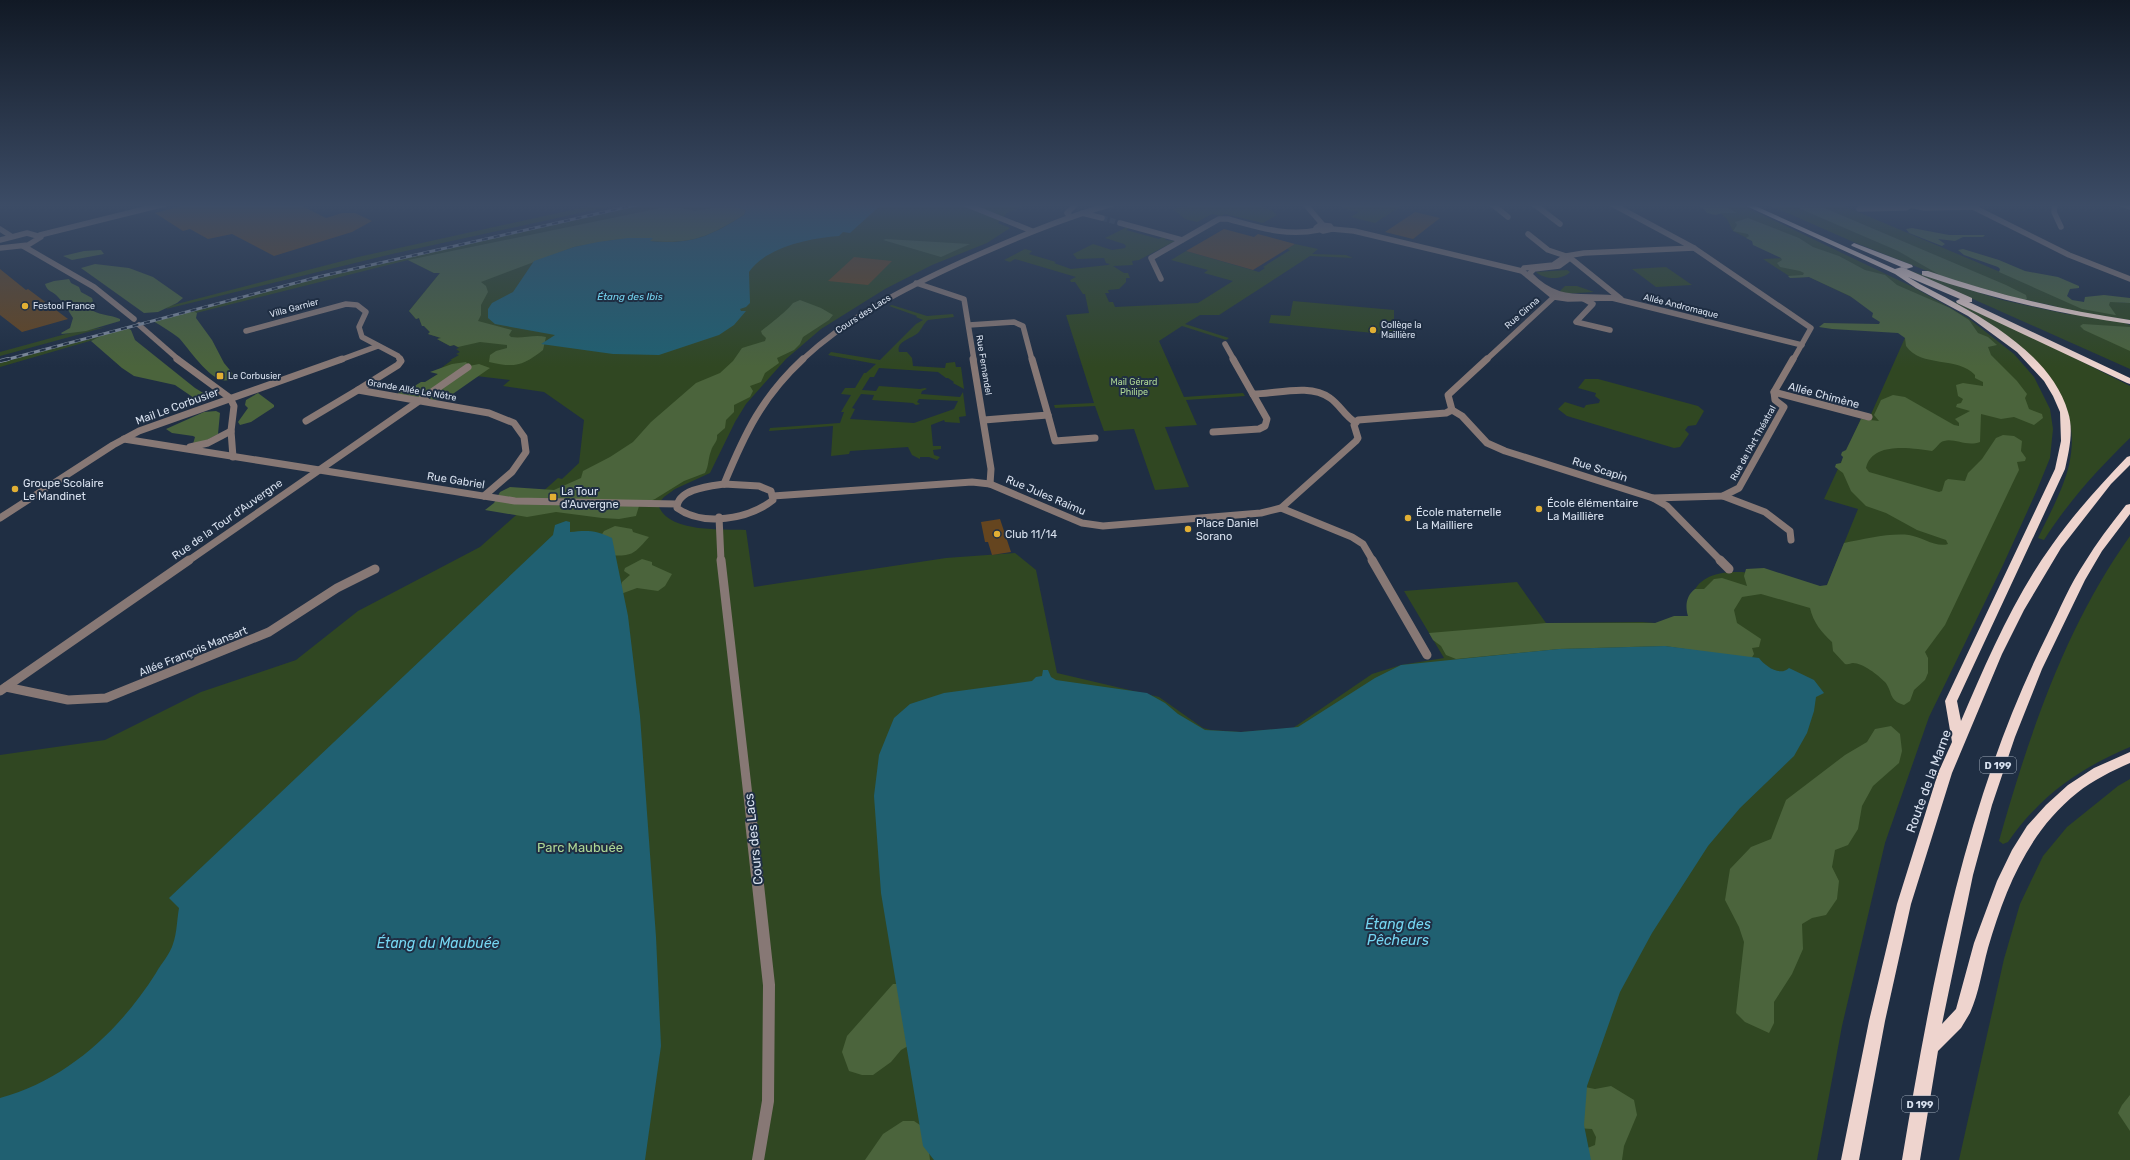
<svg xmlns="http://www.w3.org/2000/svg" width="2130" height="1160" font-family="Rubik,sans-serif">
	<rect width="100%" height="100%" fill="#1f2e43"/>
	<g fill="#304722" fill-rule="evenodd">
		<path d="M599,204H621L392,254L166,309L169,306L358,257Z"/>
		<path d="M648,204H1026L1007,213L998,223L1010,228L987,243L932,265L885,289L821,329L786,359L746,404L735,422L710,473L675,489L664,497L658,504C666,533 721,529 746,530L754,587L946,558L1015,553L1036,570L1057,673L1159,697L1203,728L1211,730L1241,732L1293,728L1372,674L1401,665L1444,658L1404,591L1517,582L1546,623L1642,622L1697,626L1693,593C1711,552 1794,582 1825,590L1858,509L1824,499L1861,419L1868,421L1908,331L1864,303L1809,277L1792,278L1763,259L1786,258L1733,231L1727,219L1720,213L1702,204H1738L1746,207L1915,288L1968,318L2014,354L2034,377L2050,409L2053,429L2050,458L2037,490L2003,565L1929,717L1885,843L1842,1026L1817,1160H0V755L105,740L201,692L296,660L358,611L480,547L558,478L562,479L579,463L584,420L544,392L503,386L510,380L476,376L412,391L438,374L436,373L437,371L452,360H450L459,355L456,354L460,352L456,349L459,348L454,345L450,346L437,339L441,338L428,334L430,332L424,326H422L419,318L416,319L409,311L440,273H434L408,260L184,316L173,315C330,274 489,237 648,204Z"/>
		<path d="M1202,204C1222,204 1263,200 1277,215L1263,223L1225,214L1221,216L1212,214L1197,222L1185,219L1173,209Z"/>
		<path d="M1343,204H1404L1375,223L1351,217L1359,212L1343,208L1341,205Z"/>
		<path d="M1767,204H1839L2081,306L2102,301L2130,303V320L2109,317L2130,325V369L1908,270L2002,300L2071,315L2054,306L1997,294L1945,278L1851,241Z"/>
		<path d="M1127,227L1129,228L1126,230L1159,239L1162,237L1167,238L1165,240L1175,241L1139,260L1132,261L1133,265L1113,266L1124,273H1128L1130,278H1126V282L1119,289L1108,290L1109,293H1105L1109,302H1113L1115,307L1198,303L1233,281L1204,273L1208,270L1171,260L1186,251L1259,272L1265,268L1263,267L1290,250L1287,249L1295,244L1318,249L1312,254L1346,255L1353,258L1310,256L1219,315H1200L1185,324L1229,338L1226,340L1182,326L1159,341L1184,397L1243,393L1245,396L1186,400L1197,425L1165,427L1189,487L1155,490L1134,429L1104,431L1095,406L1055,408L1054,405L1094,403L1066,315L1089,313L1085,294H1083L1075,282H1071L1070,280L1076,277L1015,259L1010,262L1004,260L1025,249L1032,251L1029,254L1056,262L1054,263L1071,269L1108,265L1110,264L1106,263L1104,258L1077,259L1073,254L1093,244L1112,250L1125,248L1126,246L1124,244L1105,238Z"/>
		<path d="M1666,267L1692,285L1656,287L1632,269Z"/>
		<path d="M1567,270L1570,272C1562,280 1545,280 1536,272Z"/>
		<path d="M1565,286H1577L1594,292L1561,294L1559,292Z"/>
		<path d="M1950,300L2025,333L2130,386V438C2098,469 2068,502 2044,540L2038,538C2049,515 2063,490 2069,465C2088,380 2007,342 1950,300Z"/>
		<path d="M1293,301L1394,310V335L1269,323L1271,315L1290,316Z"/>
		<path d="M892,305L927,316L953,314L954,317L928,320C923,324 922,329 918,333C911,339 896,341 899,352H907L912,358L913,366L945,368L946,363L955,362L956,367H961L964,389L953,383L954,382L948,378H946L938,372L879,368L874,377H870L862,390L876,391L879,386L920,389L925,388L927,389L922,391L921,394L960,397L963,392L966,416L959,417L960,423L945,422L944,420L931,425L933,446H941V449L933,450L934,455L940,457L937,460L929,457H920V459L912,455L908,447L850,451L849,454L831,456L833,426L769,431L770,428L840,423L844,412H841L851,395L841,394L845,388H855L864,373H866L876,364L828,355L831,352L880,360L916,324L923,320L916,317L917,316L889,306ZM861,394L874,395L872,400L913,403L916,405L920,404L917,402L919,399L958,401L954,409L914,423L850,419L855,409L852,408Z"/>
		<path d="M106,327L0,356V352L73,332Z"/>
		<path d="M107,333L100,338L0,367V363Z"/>
		<path d="M1585,379H1598L1698,406L1704,411L1696,425L1688,426L1685,430L1689,434L1680,447L1674,448L1567,416L1558,409L1565,402L1584,408L1586,405L1599,403L1600,400L1595,396L1596,393L1578,388Z"/>
		<path d="M2130,536V747C2078,769 2040,796 2008,842L2003,844L1999,841C2029,735 2065,627 2130,536Z"/>
		<path d="M2130,779V1160H1959L2004,959L2020,904L2043,856L2067,827L2118,786Z"/>
	</g>
	<g fill="#4b643c">
		<path d="M1690,204H1721L1737,213H1722L1716,215L1707,213L1702,207Z"/>
		<path d="M1789,204H1815L2006,285L2026,295L2027,299L2025,300L1945,278L1898,251Z"/>
		<path d="M729,205L746,210L744,215C706,238 693,244 649,241L652,238L613,240L574,247L481,282L486,286L488,292L481,305V315L478,321L512,330L509,335L511,337C523,339 534,334 546,337L543,350C523,366 514,368 489,362L490,355L496,351L507,348V345L480,342L458,347L454,345L450,346L437,339L441,338L428,334L430,332L424,326H422L419,318L416,319L409,311L440,273H434L408,260L670,206L695,211Z"/>
		<path d="M1748,218L1799,238L1813,247L1839,256L1865,270L1885,275L1897,285L1950,308L1969,320L1978,333L1988,337L1997,345L1988,347L1991,355L2017,381L2027,394L2025,398L2029,409L2042,414L2043,418L2034,425L2014,417L2001,419L1981,414L1980,442C1966,447 1955,438 1944,441C1939,442 1937,448 1932,451C1912,448 1872,441 1866,468L1869,472L1939,492L1942,491L1945,481L1948,479L1965,481L1968,473L1982,459L1996,438L2003,435L2014,436L2022,441L2021,451L2026,458L2025,461L2017,462L2019,470L2016,476L1945,625L1925,652L1928,658V673L1925,680L1914,690L1910,701L1904,705C1888,700 1893,692 1885,682C1878,675 1863,663 1853,663C1850,663 1849,665 1845,664L1833,651L1832,642C1822,633 1813,622 1810,608L1761,594L1742,597L1734,610L1737,623L1761,639L1759,647L1752,648L1754,654L1751,659L1665,646L1559,649L1456,659L1446,655L1441,646L1433,640L1429,633L1546,623H1655L1674,616H1688C1685,606 1686,596 1695,589H1704L1714,579L1722,578L1747,586L1744,576L1746,569L1764,568L1820,586L1827,585L1844,543C1865,539 1888,533 1909,535C1922,537 1936,548 1948,544L1946,540L1917,530L1886,513L1866,506L1851,491L1843,473L1835,467L1836,464L1841,463L1843,457L1841,455L1842,452L1846,450L1861,419L1879,421L1874,415L1881,400L1893,395L1905,397L1954,425L1959,426V423L1955,419L1970,411L1956,407L1957,404L1961,403L1963,399L1958,396L1956,385L1963,383L1983,386V382L1975,378V375C1958,356 1921,368 1906,346L1905,338L1898,333L1832,329L1819,327L1824,323L1879,324L1880,322L1872,317L1873,313L1850,296L1809,277L1790,278L1788,276L1803,275L1804,273L1800,271L1780,267L1777,263L1782,260L1781,258L1753,245L1752,241L1746,238L1749,236L1748,234L1733,231L1737,225L1735,222Z"/>
		<path d="M1912,228L1949,235H1985L1983,237H1963L1955,241L1938,239L1945,244L1942,246L1909,233L1906,229Z"/>
		<path d="M886,239L970,244L941,257L883,240Z"/>
		<path d="M1963,249L1999,260L2025,271L2058,277L2079,286V288L2070,289L2067,296L2072,300L2084,302L2085,297L2104,295L2130,298V303L2110,302L2109,305L2116,315H2115L2082,309L1999,272L2000,269L1998,267L1964,255L1958,250Z"/>
		<path d="M101,250L104,254L72,260L63,256L84,251Z"/>
		<path d="M95,264L129,268L153,277L183,298L177,303L158,312L144,313L81,268Z"/>
		<path d="M69,279L71,283L79,287L81,292L92,298L93,301L88,307C97,316 110,314 120,319V321L86,331L62,334L61,333L70,328L73,318C68,310 64,303 58,297C53,291 47,292 45,284L54,281Z"/>
		<path d="M800,300L821,308L833,315L829,320L803,337L800,344L794,350L777,358L779,363L765,373L761,382L750,386L753,391L750,397L734,405V412L726,420L725,428L717,435C718,442 713,444 711,451C708,458 709,466 705,473L684,481L655,499L639,506L636,516L619,519L602,518L556,512L527,517L485,510L494,503L500,492L510,487L554,490L581,478L583,471L610,457L633,442L651,422L696,383L720,373L733,361L742,348L765,341L766,338L762,334L761,331C769,325 788,310 793,303Z"/>
		<path d="M195,312L197,313L196,318L212,340L224,363L234,375C220,397 188,347 179,338C171,332 162,326 153,321L181,313Z"/>
		<path d="M2083,324L2130,327V351L2084,330L2080,326Z"/>
		<path d="M127,328L131,330L135,340L195,388L205,394L194,398L175,385L134,376L122,368L91,341L107,333Z"/>
		<path d="M466,362L469,366L479,364L490,368L447,398L431,400L430,398L415,399L398,394L399,389L413,387L421,382H425L438,374L430,372L452,364Z"/>
		<path d="M258,393L274,405V407L251,422L240,425L238,422L248,408L245,405L246,400Z"/>
		<path d="M216,411L220,413L218,434L207,440L193,444L195,437L193,436L172,433L166,429L204,412Z"/>
		<path d="M615,526L632,529L633,532L649,537C634,554 632,557 609,555L599,539L604,531Z"/>
		<path d="M642,559L652,562V565L672,574L665,586L658,591L637,588L618,595L622,582L630,575L624,571L625,568Z"/>
		<path d="M1891,726L1900,734L1902,751L1899,763L1873,786L1862,806L1858,829L1848,845L1835,850L1832,867L1839,881L1837,899L1826,915L1812,918L1802,924L1803,949L1792,974L1774,1002V1023L1769,1033L1745,1022L1736,1013L1744,942L1739,927L1725,900L1730,869L1751,847L1771,839L1786,800L1845,755L1867,742L1875,729Z"/>
		<path d="M893,984H911L917,1041L901,1050L891,1062L873,1075H862L849,1071L842,1052L847,1036Z"/>
		<path d="M1580,1086L1595,1089L1611,1086L1634,1100L1637,1115L1624,1146L1622,1160H1572L1580,1151L1595,1145L1596,1137L1592,1129L1576,1128Z"/>
		<path d="M2130,1095V1131L2118,1113L2122,1105Z"/>
		<path d="M903,1121H914L926,1129L930,1160H865L883,1134Z"/>
	</g>
	<g fill="#206071">
		<path d="M726,204H882L850,233L843,232L839,236C810,238 766,247 749,272L750,303L746,307L740,309L741,311H746L734,325L719,335L659,355L613,354L541,344L555,335L495,324L488,318V309L492,303L513,292L534,261L574,247L598,242L628,238H653L650,241C691,245 709,237 744,215L746,210Z"/>
		<path d="M566,521L570,522V532C587,530 596,530 612,538L628,616L640,716L656,937L661,1046L645,1160H0V1098C67,1080 120,1030 156,973C161,964 170,954 173,944C177,933 177,919 179,908L169,898L553,535L555,525Z"/>
		<path d="M1665,646L1759,658C1765,666 1780,677 1789,668L1814,680L1824,693L1816,697L1814,711L1807,733L1794,756L1740,808L1708,846L1652,933L1620,992L1587,1086L1584,1125L1591,1160H934L923,1146L881,893L874,796L879,755L894,718L910,704L944,693L1032,681L1036,677L1042,676L1043,670H1048L1051,677L1056,680L1147,693L1165,703L1178,714L1205,730L1241,732L1298,727L1375,678L1401,665L1559,649Z"/>
	</g>
	<g fill="#65451f">
		<path d="M189,204H298L326,218L342,213H355L372,221L352,232L274,256L232,234L208,239L190,229L183,231L155,213Z"/>
		<path d="M1415,212L1440,218L1413,239L1385,232Z"/>
		<path d="M1224,229L1254,237L1258,234L1295,244L1253,270L1186,251Z"/>
		<path d="M854,257L892,261L868,285L828,281Z"/>
		<path d="M0,269L26,290L28,289L68,319L22,332L0,315Z"/>
		<path d="M1000,519L1011,552L992,555L988,542H985L981,522Z"/>
	</g>
	<g fill="none" stroke-linecap="round" stroke-linejoin="round">
		<path stroke="#3b495d" stroke-width="5.5" stroke-dasharray="5.5 2.5" stroke-linecap="butt" d="M1102,218L1120,223"/>
		<path stroke="#877875" stroke-width="5.5" d="M1570,258L1574,261L1621,299C1583,293 1559,306 1529,274L1534,269L1559,266Z"/>
		<g stroke="#877875" stroke-width="5.5">
			<path d="M965,204L1032,231"/>
			<path d="M1305,204L1323,225"/>
			<path d="M1492,204L1508,217"/>
			<path d="M1534,204L1560,224"/>
			<path d="M1612,204L1694,248L1811,328L1793,360"/>
			<path d="M1967,204L2069,255L2130,279"/>
			<path d="M2055,204L2054,212L2061,227"/>
			<path d="M2122,204L2130,207"/>
			<path d="M1859,209L1906,208L1911,205L1924,208L1972,207"/>
			<path d="M1082,213L1102,218"/>
			<path d="M1071,217L1067,213L1076,204"/>
			<path d="M1120,223L1182,240"/>
			<path d="M1320,225L1330,226L1332,229L1323,231L1316,228Z"/>
			<path d="M0,229L11,236"/>
			<path d="M1332,229L1354,231L1522,271L1554,297L1486,360"/>
			<path d="M1528,234L1548,250L1566,256"/>
			<path d="M40,235L165,204"/>
			<path d="M0,240L27,233L41,237L28,245L0,248"/>
			<path d="M23,246L94,287L134,319"/>
			<path d="M1522,271L1524,268L1553,265L1566,256L1584,253L1694,248"/>
			<path d="M1161,279L1151,258L1219,219H1228C1258,227 1287,237 1318,230"/>
			<path d="M916,283L964,299L974,360"/>
			<path d="M1554,297L1568,299L1612,298L1802,345"/>
			<path d="M1582,298L1593,304L1576,322L1610,330"/>
			<path d="M139,325L179,360"/>
			<path d="M969,325L1014,322L1023,326L1032,360"/>
			<path d="M246,331L346,304L357,305L366,312L359,327L362,337L398,356L400,360"/>
			<path d="M1225,344L1234,360"/>
			<path d="M340,360L378,346"/>
			<path d="M802,360C848,317 905,288 962,262C1011,240 1060,219 1112,204"/>
		</g>
		<g stroke="#877875" stroke-width="7">
			<path d="M177,359L230,398L234,406L231,431L233,457"/>
			<path d="M400,359L401,361L398,365L358,390L489,413L514,423L524,437L526,452L512,472L484,496"/>
			<path d="M973,359L991,469L990,484"/>
			<path d="M1774,392L1869,417"/>
			<path d="M1253,394C1276,394 1310,383 1330,398C1340,405 1345,416 1355,422"/>
			<path d="M1452,410L1448,395L1487,359"/>
			<path d="M1452,410L1462,416L1487,443L1505,451L1653,498L1667,506L1721,561"/>
			<path d="M1048,415L1055,441L1095,438"/>
			<path d="M984,420L1048,415L1032,359"/>
			<path d="M306,421L358,390"/>
			<path d="M1213,432L1259,429L1265,426L1267,419L1233,359"/>
			<path d="M124,439L515,501L677,504"/>
			<path d="M190,447L208,443L231,431"/>
			<path d="M724,484C745,433 762,397 803,359"/>
			<path d="M724,484L759,486L771,491L773,500C749,519 703,527 677,508C677,489 710,486 724,484Z"/>
			<path d="M773,496L972,482L990,484L1082,523L1103,526L1261,513L1281,508L1356,441L1358,438L1354,425L1358,420L1446,413L1452,410"/>
			<path d="M1723,496L1765,512L1790,531L1791,540"/>
			<path d="M1653,498L1723,496L1739,488L1784,407L1775,400L1774,392L1793,359"/>
			<path d="M1281,508L1352,537L1363,544L1373,561"/>
			<path d="M719,517L721,561"/>
			<path d="M0,518L113,445L139,431L342,359"/>
			<path d="M188,561L468,367"/>
		</g>
		<g stroke="#877875" stroke-width="9">
			<path d="M721,560L751,822"/>
			<path d="M1372,560L1427,655"/>
			<path d="M1720,560L1729,569"/>
			<path d="M6,687L68,700L106,698L269,632L337,588L375,569"/>
			<path d="M0,691L189,560"/>
		</g>
		<path stroke="#877875" stroke-width="12" d="M751,821L769,985L768,1101L758,1160"/>
		<g fill="#eed4ce" fill-rule="evenodd">
			<path d="M1742,204H1751L1895,269L1902,267L1972,298V302H1969L2130,378V384L2127,383L1957,303L1956,301L1960,299L1908,277C1924,287 1942,295 1959,305C2001,328 2054,363 2068,412C2074,430 2069,451 2065,469L1957,701L1961,721C1987,661 2013,599 2052,545C2074,514 2100,485 2127,457L2130,456V465L2111,484L2061,548L2024,610L2002,654L1952,773L1911,904L1885,1021L1859,1160H1841L1869,1021L1897,904L1938,773L1952,742L1945,701L2055,469L2061,441L2060,412L2053,396L2044,381L2017,352L1968,316L1916,288L1895,274Z"/>
			<path d="M1854,243L1912,265L1913,267L1906,269L1852,246L1851,245Z"/>
			<path d="M1922,271H1928C1994,294 2061,310 2130,320V324C2059,314 1990,298 1922,275Z"/>
			<path d="M2130,504V514L2102,551L2085,580L2042,669L2015,737L1992,805L1973,875L1942,1024L1956,1009L1974,943L1997,881L2012,850L2027,826L2046,805L2068,785L2094,768L2130,752V763C2112,771 2093,780 2077,793C2028,832 2005,890 1988,948C1982,970 1979,993 1970,1013L1961,1028L1938,1051L1920,1160H1902C1932,980 1965,799 2048,633C2060,609 2070,584 2085,562C2097,542 2112,523 2126,505Z"/>
		</g>
		<defs>
			<path id="rail-far1" d="M5,360L318,277L640,204"/>
			<path id="rail" d="M0,361L8,359"/>
		</defs>
		<use href="#rail-far1" stroke="#7e8a9c" stroke-width="3"/>
		<use href="#rail" stroke="#7e8a9c" stroke-width="4"/>
		<use href="#rail-far1" stroke="#1f2e43" stroke-width="2" stroke-dasharray="6" stroke-linecap="butt"/>
		<use href="#rail" stroke="#1f2e43" stroke-width="2.5" stroke-dasharray="8" stroke-linecap="butt"/>
	</g>
	<linearGradient id="sky" x2="0" y2="1"><stop stop-color="#111925"/><stop offset="0.56" stop-color="#3c4c66"/><stop offset="1" stop-color="#3c4c66" stop-opacity="0"/></linearGradient>
	<rect width="2130" height="367" fill="url(#sky)"/>
	<g fill="#e1af34" stroke="#1f2e43" stroke-width="1.5">
		<circle cx="25" cy="306" r="4"/>
		<circle cx="1373" cy="330" r="4"/>
		<rect x="216" y="372" width="8" height="8" rx="2"/>
		<circle cx="15" cy="489" r="4"/>
		<rect x="549" y="493" width="8" height="8" rx="2"/>
		<circle cx="1539" cy="509" r="4"/>
		<circle cx="1408" cy="518" r="4"/>
		<circle cx="1188" cy="529" r="4"/>
		<circle cx="997" cy="534" r="4"/>
	</g>
	<g text-anchor="middle" stroke-width="4" stroke-linejoin="round" paint-order="stroke">
		<g font-size="9" fill="#d8e1ef" stroke="#1f2e43" text-anchor="start">
			<text x="33" y="309">Festool France</text>
			<text x="1381" y="328">Collège la<tspan x="1381" dy="10">Maillière</tspan></text>
			<text x="228" y="379">Le Corbusier</text>
		</g>
		<g font-size="9" fill="#d8e1ef" stroke="#1f2e43">
			<text transform="translate(1681 306) rotate(14)" y="3">Allée Andromaque</text>
			<text transform="translate(294 308) rotate(-15)" y="3">Villa Garnier</text>
			<text transform="translate(1522 313) rotate(-41)" y="3">Rue Cinna</text>
			<text transform="translate(863 314) rotate(-33)" y="3">Cours des Lacs</text>
			<text transform="translate(984 365) rotate(81)" y="3">Rue Fernandel</text>
			<text transform="translate(412 390) rotate(10)" y="3">Grande Allée Le Nôtre</text>
			<text transform="translate(1753 443) rotate(-61)" y="3">Rue de l'Art Théatral</text>
		</g>
		<g font-size="9" fill="#aed795" stroke="#1f2e43">
			<text x="1134" y="385">Mail Gérard<tspan x="1134" dy="10">Philipe</tspan></text>
		</g>
		<g font-size="10" font-style="italic" fill="#75d6f2" stroke="#1f2e43">
			<text x="630" y="300">Étang des Ibis</text>
		</g>
		<g fill="#1f2e43" stroke="#a0abbb" stroke-width="1">
			<rect x="1980" y="757" width="36" height="16" rx="3"/>
			<rect x="1902" y="1096" width="36" height="16" rx="3"/>
		</g>
		<g font-size="10" font-weight="bold" fill="#d8e1ef">
			<text x="1998" y="769">D 199</text>
			<text x="1920" y="1108">D 199</text>
		</g>
		<g font-size="11" fill="#d8e1ef" stroke="#1f2e43">
			<text transform="translate(1824 395) rotate(15)" y="4">Allée Chimène</text>
			<text transform="translate(177 406) rotate(-20)" y="4">Mail Le Corbusier</text>
			<text transform="translate(1600 469) rotate(18)" y="4">Rue Scapin</text>
			<text transform="translate(456 480) rotate(9)" y="4">Rue Gabriel</text>
			<text transform="translate(1046 495) rotate(23)" y="4">Rue Jules Raimu</text>
			<text transform="translate(227 519) rotate(-35)" y="4">Rue de la Tour d'Auvergne</text>
			<text transform="translate(193 651) rotate(-22)" y="4">Allée François Mansart</text>
		</g>
		<g font-size="11" fill="#d8e1ef" stroke="#1f2e43" text-anchor="start">
			<text x="23" y="487">Groupe Scolaire<tspan x="23" dy="13">Le Mandinet</tspan></text>
			<text x="561" y="495">La Tour<tspan x="561" dy="13">d'Auvergne</tspan></text>
			<text x="1547" y="507">École élémentaire<tspan x="1547" dy="13">La Maillière</tspan></text>
			<text x="1416" y="516">École maternelle<tspan x="1416" dy="13">La Mailliere</tspan></text>
			<text x="1196" y="527">Place Daniel<tspan x="1196" dy="13">Sorano</tspan></text>
			<text x="1005" y="538">Club 11/14</text>
		</g>
		<g font-size="13" fill="#d8e1ef" stroke="#1f2e43">
			<text transform="translate(1928 781) rotate(-70)" y="5">Route de la Marne</text>
			<text transform="translate(753 839) rotate(-96)" y="5">Cours des Lacs</text>
		</g>
		<g font-size="13" fill="#aed795" stroke="#1f2e43">
			<text x="580" y="852">Parc Maubuée</text>
		</g>
		<g font-size="14" font-style="italic" fill="#75d6f2" stroke="#1f2e43">
			<text x="1398" y="929">Étang des<tspan x="1398" dy="16">Pêcheurs</tspan></text>
			<text x="438" y="948">Étang du Maubuée</text>
		</g>
	</g>
</svg>
